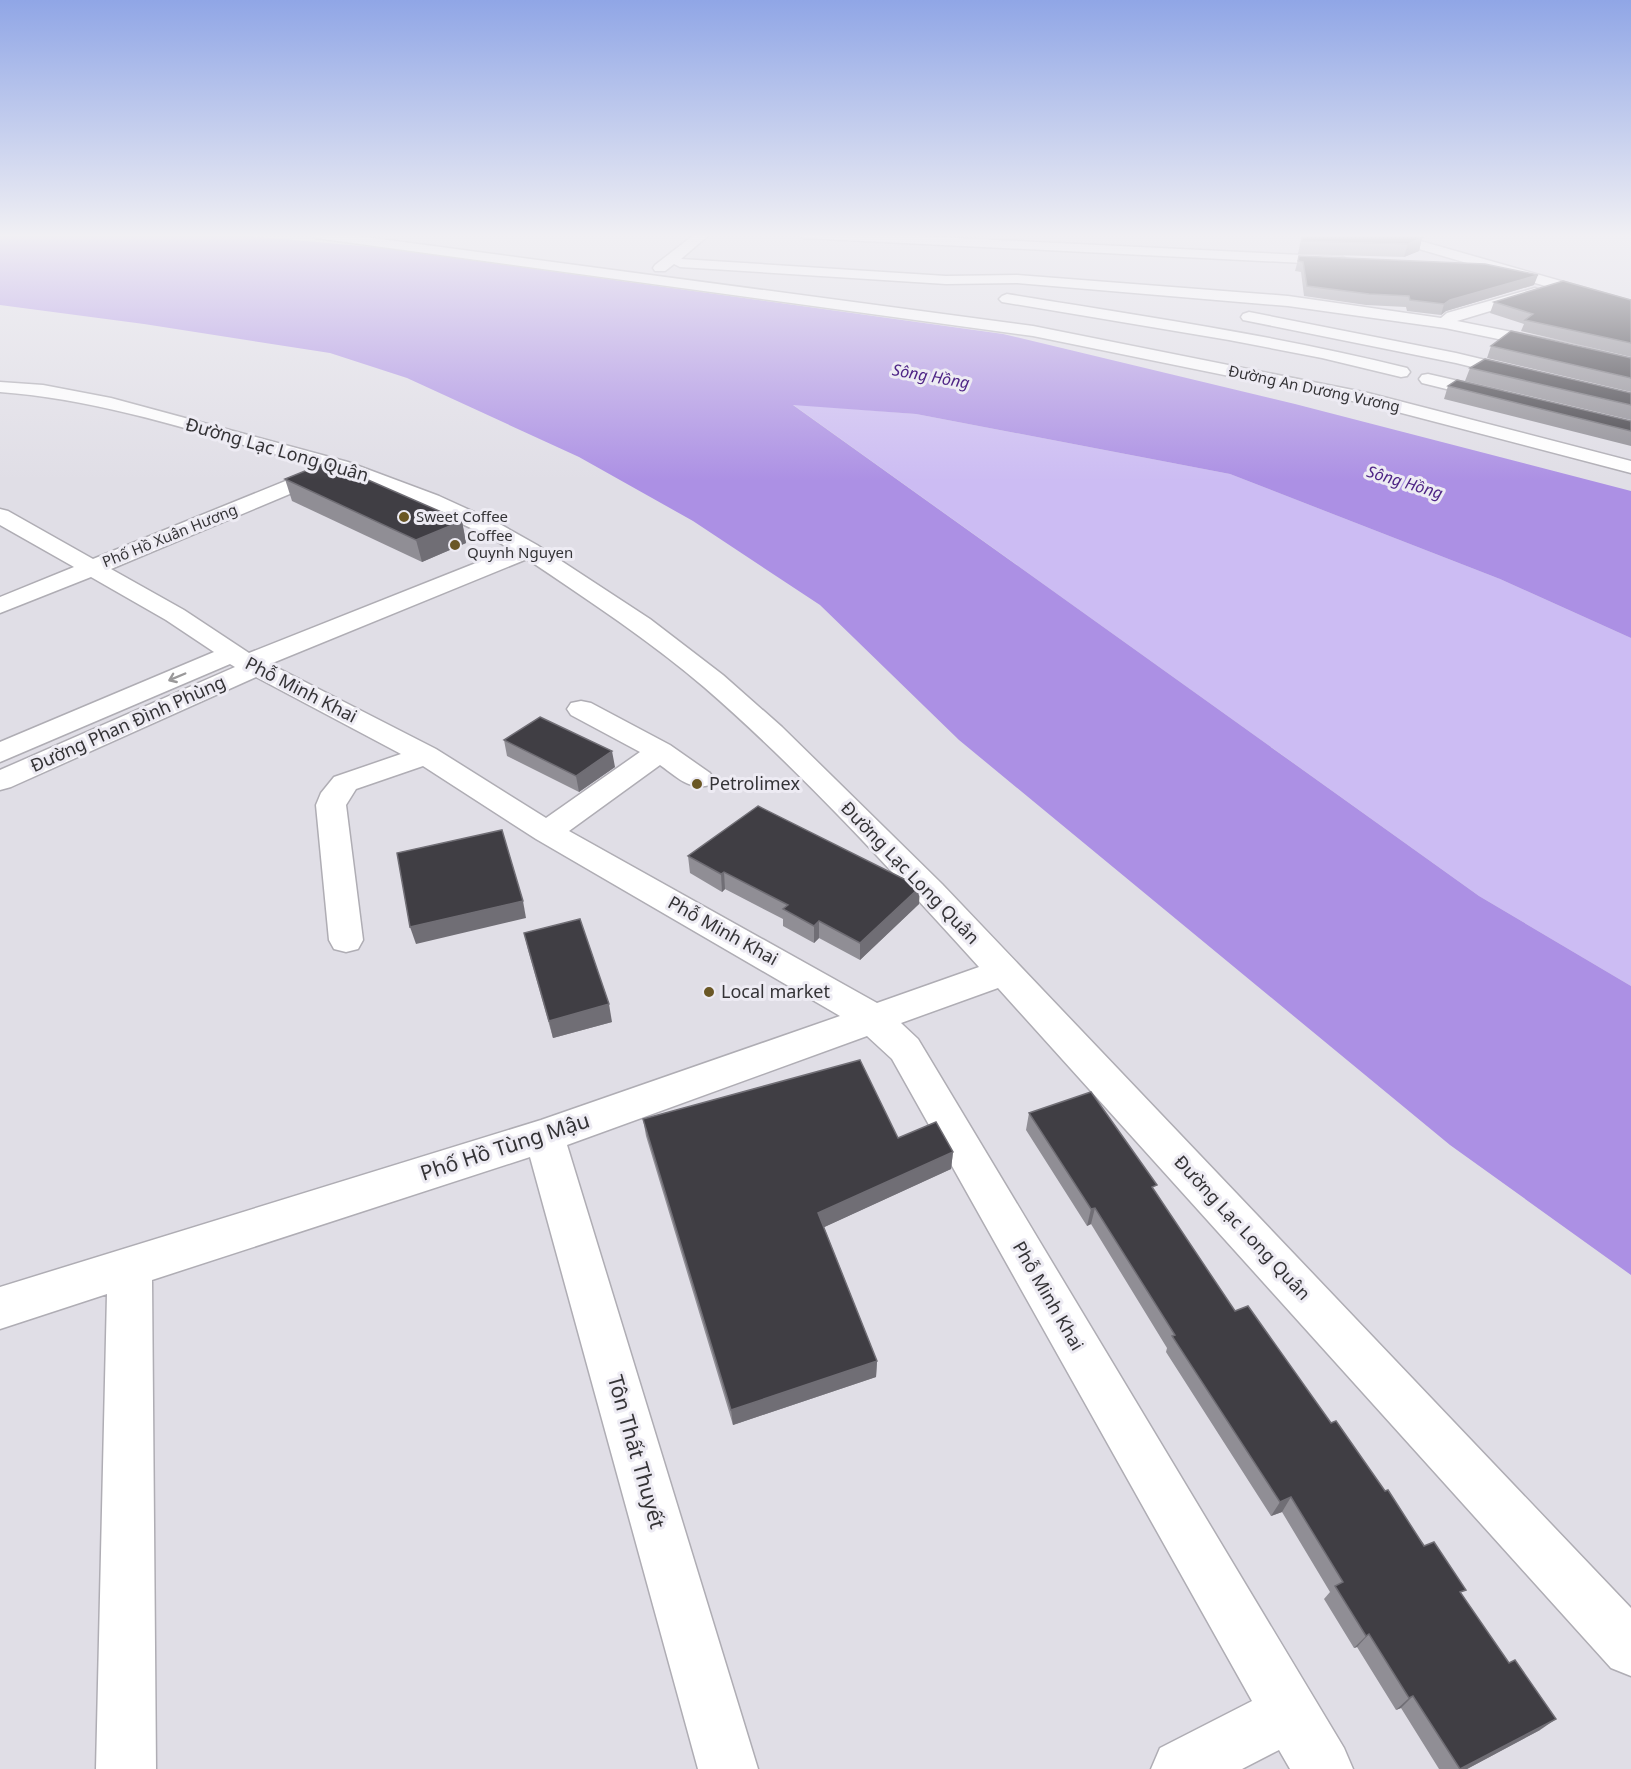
<svg xmlns="http://www.w3.org/2000/svg" width="1631" height="1769" font-family="'Noto Sans',sans-serif">
	<rect width="100%" height="100%" fill="#e0dee6"/>
	<path fill="#ccbcf3" d="M792,404L916,414L1230,474L1500,579L1631,638V986L1479,896Z"/>
	<path fill="#ac90e4" d="M0,234H227L384,248L1003,334L1295,404L1631,491V638L1500,579L1230,474L916,414L793,405L1479,896L1631,986V1275L1450,1145L959,740L820,605L693,521L579,457L407,378L330,353L144,324L0,305Z"/>
	<g fill="none" stroke-linecap="round" stroke-linejoin="round">
		<defs>
			<g id="minor">
				<path d="M309,234H343L1033,326L1368,393L1631,461V473L1367,404L1033,336L316,238Z"/>
				<path d="M695,234H710L681,259L946,276L1017,275L1288,296L1441,318L1447,313L1535,288L1540,290L1543,293L1540,296L1457,321L1572,344L1631,359V369L1571,354L1445,328L1288,306L1017,283L946,284L680,267L674,264L665,271H655L653,268L655,265Z"/>
				<path d="M797,234H876L1343,257L1350,261L1343,265L804,238Z"/>
				<path d="M1007,294C1141,316 1275,335 1407,368L1410,372L1407,376L1401,377L1322,358L1229,340L1002,302L999,299L1002,296Z"/>
				<path d="M1249,312L1456,353L1527,370L1530,374L1527,378L1521,379L1456,363L1243,320L1241,317L1243,314Z"/>
				<path d="M1428,374L1502,391L1504,395L1502,399L1495,401L1422,383L1419,379L1422,375Z"/>
				<path d="M0,382L43,385L111,398L348,462L439,496L498,523L537,545L650,619L723,675L782,727L942,884L1631,1608V1676L1611,1668L998,988L901,1023L918,1039L1344,1748L1353,1769H1290L1279,1750L1242,1769H1151L1160,1748L1252,1701L892,1059L867,1036L567,1145L758,1769H698L530,1157L152,1280L156,1769H96L107,1294L0,1329V1287L541,1120L840,1016L536,839L423,766L356,789L346,805L363,940L358,949L346,952L334,949L329,940L316,805L321,793L334,777L401,754L256,677L11,787L0,790V770L235,667L230,664L0,762V742L214,652L166,620L91,577L0,613V597L74,567L0,525V509L8,511L93,559L320,467C215,438 109,400 0,392ZM338,472C397,495 456,518 511,549L249,653L184,610L111,569L335,475ZM527,559C588,600 649,640 704,687C802,772 893,872 979,967L877,1003L569,831L660,765C676,776 689,791 710,785L714,779L710,773L670,745L591,703L581,701L571,703L567,709L571,715L640,752L546,818L436,749L270,664Z"/>
			</g>
			<path id="major" d="M1376,234H1396L1631,301V311L1378,237Z"/>
		</defs>
		<use href="#minor" stroke="#afadb4" stroke-width="3"/>
		<use href="#major" stroke="#afadb4" stroke-width="3"/>
		<use href="#minor" fill="#fff" fill-rule="evenodd"/>
		<use href="#major" fill="#fff" fill-rule="evenodd"/>
	</g>
	<g fill="#908e95">
		<path d="M1302,234H1408L1422,238L1419,251L1404,257L1298,254Z"/>
		<path d="M1299,256L1534,285L1446,311L1441,315L1407,311L1406,307L1366,305L1304,296L1301,272L1295,271Z"/>
		<path d="M1631,300V357L1521,331L1524,324L1490,313L1494,302Z"/>
		<path d="M1491,346L1631,358V392L1487,358Z"/>
		<path d="M1470,368L1631,393V420L1465,381Z"/>
		<path d="M1448,386L1631,421V446L1444,399Z"/>
		<path d="M285,479L462,521L466,543L422,562L292,501Z"/>
		<path d="M504,740L615,767L579,792L507,756Z"/>
		<path d="M688,856L919,904L860,960L819,938L814,943L783,926V919L725,889L722,892L690,873Z"/>
		<path d="M524,933L612,1022L553,1038L528,950Z"/>
		<path d="M1029,1113L1155,1192L1235,1311L1331,1423L1462,1594L1540,1730L1467,1769H1439L1401,1708L1396,1710L1357,1647L1354,1648L1324,1599L1330,1592L1282,1512L1271,1516L1166,1352L1167,1348L1091,1224L1087,1226L1026,1130Z"/>
		<path d="M643,1119L898,1138L953,1152L951,1169L824,1227L877,1361L876,1377L733,1425L646,1136Z"/>
	</g>
	<g fill="#706e75">
		<path d="M1422,238L1419,251L1404,257L1408,244Z"/>
		<path d="M1538,275L1534,285L1446,311L1441,315L1444,304L1450,300Z"/>
		<path d="M462,521L466,543L422,562L416,540Z"/>
		<path d="M612,751L615,767L579,792L576,776Z"/>
		<path d="M724,872L725,889L722,892L721,874Z"/>
		<path d="M920,887L919,904L860,960V943Z"/>
		<path d="M523,901L526,918L416,944L410,927Z"/>
		<path d="M819,921V938L814,943V926Z"/>
		<path d="M609,1004L612,1022L553,1038L549,1021Z"/>
		<path d="M953,1152L951,1169L818,1230V1213Z"/>
		<path d="M1095,1208L1091,1224L1087,1226L1091,1209Z"/>
		<path d="M877,1361L876,1377L733,1425L731,1410Z"/>
		<path d="M1291,1497L1282,1512L1271,1516L1280,1502Z"/>
		<path d="M1369,1634L1357,1647L1354,1648L1366,1636Z"/>
		<path d="M1413,1696L1401,1708L1396,1710L1409,1698Z"/>
		<path d="M1556,1719L1540,1730L1467,1769H1461Z"/>
	</g>
	<g fill="#403e44" stroke="#706e75" stroke-width="1.5">
		<path d="M1303,234H1408L1422,238L1408,244L1302,241Z"/>
		<path d="M1299,256L1485,264L1538,275L1450,300L1444,304L1410,300L1409,296L1369,294L1307,286L1303,262L1298,261Z"/>
		<path d="M1563,281L1631,300V343L1525,320L1533,314L1494,302Z"/>
		<path d="M1511,331L1631,358V378L1491,346Z"/>
		<path d="M1485,359L1631,393V405L1470,368Z"/>
		<path d="M1457,380L1631,421V431L1448,386Z"/>
		<path d="M327,462L462,521L416,540L285,479Z"/>
		<path d="M540,717L612,751L576,776L504,740Z"/>
		<path d="M758,806L920,887L860,943L819,921L814,926L783,909L788,905L724,872L721,874L688,856Z"/>
		<path d="M502,830L523,901L410,927L397,853Z"/>
		<path d="M580,919L609,1004L549,1021L524,933Z"/>
		<path d="M860,1060L898,1138L936,1122L953,1152L818,1213L877,1361L731,1410L643,1119Z"/>
		<path d="M1091,1092L1157,1185L1152,1187L1235,1311L1248,1306L1331,1423L1336,1421L1385,1491L1388,1490L1424,1546L1434,1542L1466,1590L1460,1592L1509,1663L1515,1660L1556,1719L1460,1769L1413,1696L1409,1698L1369,1634L1366,1636L1335,1586L1343,1582L1291,1497L1280,1502L1172,1336L1175,1335L1095,1208L1091,1209L1029,1113Z"/>
	</g>
	<defs><path id="oneway-shaft" d="M-6 0H5M1.5-3L5.5 0L1.5 3" fill="none" stroke-width="1.6" stroke-linecap="round" stroke-linejoin="round" transform="scale(1.5)"/></defs>
	<use stroke="#9a999a" href="#oneway-shaft" transform="translate(177 677) rotate(157)"/>
	<linearGradient id="sky" x2="0" y2="1"><stop stop-color="#90a6e6"/><stop offset="0.49" stop-color="#f1f0f4"/><stop offset="1" stop-color="#f1f0f4" stop-opacity="0"/></linearGradient>
	<rect width="1631" height="481" fill="url(#sky)"/>
	<g fill="#6a5725" stroke="#edebf3" stroke-width="2">
		<circle cx="404" cy="517" r="6"/>
		<circle cx="455" cy="545" r="6"/>
		<circle cx="697" cy="784" r="6"/>
		<circle cx="709" cy="992" r="6"/>
	</g>
	<g text-anchor="middle" stroke-width="6" stroke-linejoin="round" paint-order="stroke">
		<g font-size="15" fill="#343336" stroke="#edebf3">
			<text transform="translate(1314 389) rotate(12)" y="5">Đường An Dương Vương</text>
			<text transform="translate(170 536) rotate(-22)" y="5">Phố Hồ Xuân Hương</text>
		</g>
		<g font-size="15" fill="#343336" stroke="#edebf3" text-anchor="start">
			<text x="416" y="522">Sweet Coffee</text>
			<text x="467" y="541">Coffee<tspan x="467" dy="17">Quynh Nguyen</tspan></text>
		</g>
		<g font-size="16" font-style="italic" fill="#4e2485" stroke="#edebf3">
			<text transform="translate(931 376) rotate(10)" y="6">Sông Hồng</text>
			<text transform="translate(1405 482) rotate(17)" y="6">Sông Hồng</text>
		</g>
		<g font-size="18" fill="#343336" stroke="#edebf3">
			<text transform="translate(277 450) rotate(16)" y="6">Đường Lạc Long Quân</text>
			<text transform="translate(301 690) rotate(27)" y="6">Phỗ Minh Khai</text>
			<text transform="translate(128 724) rotate(-24)" y="6">Đường Phan Đình Phùng</text>
			<text transform="translate(910 873) rotate(46)" y="6">Đường Lạc Long Quân</text>
			<text transform="translate(723 931) rotate(29)" y="6">Phỗ Minh Khai</text>
			<text transform="translate(1242 1228) rotate(47)" y="6">Đường Lạc Long Quân</text>
			<text transform="translate(1048 1296) rotate(60)" y="6">Phỗ Minh Khai</text>
		</g>
		<g font-size="18" fill="#343336" stroke="#edebf3" text-anchor="start">
			<text x="709" y="790">Petrolimex</text>
			<text x="721" y="998">Local market</text>
		</g>
		<g font-size="21" fill="#343336" stroke="#edebf3">
			<text transform="translate(505 1147) rotate(-18)" y="7">Phố Hồ Tùng Mậu</text>
			<text transform="translate(636 1452) rotate(74)" y="7">Tôn Thất Thuyết</text>
		</g>
	</g>
</svg>
